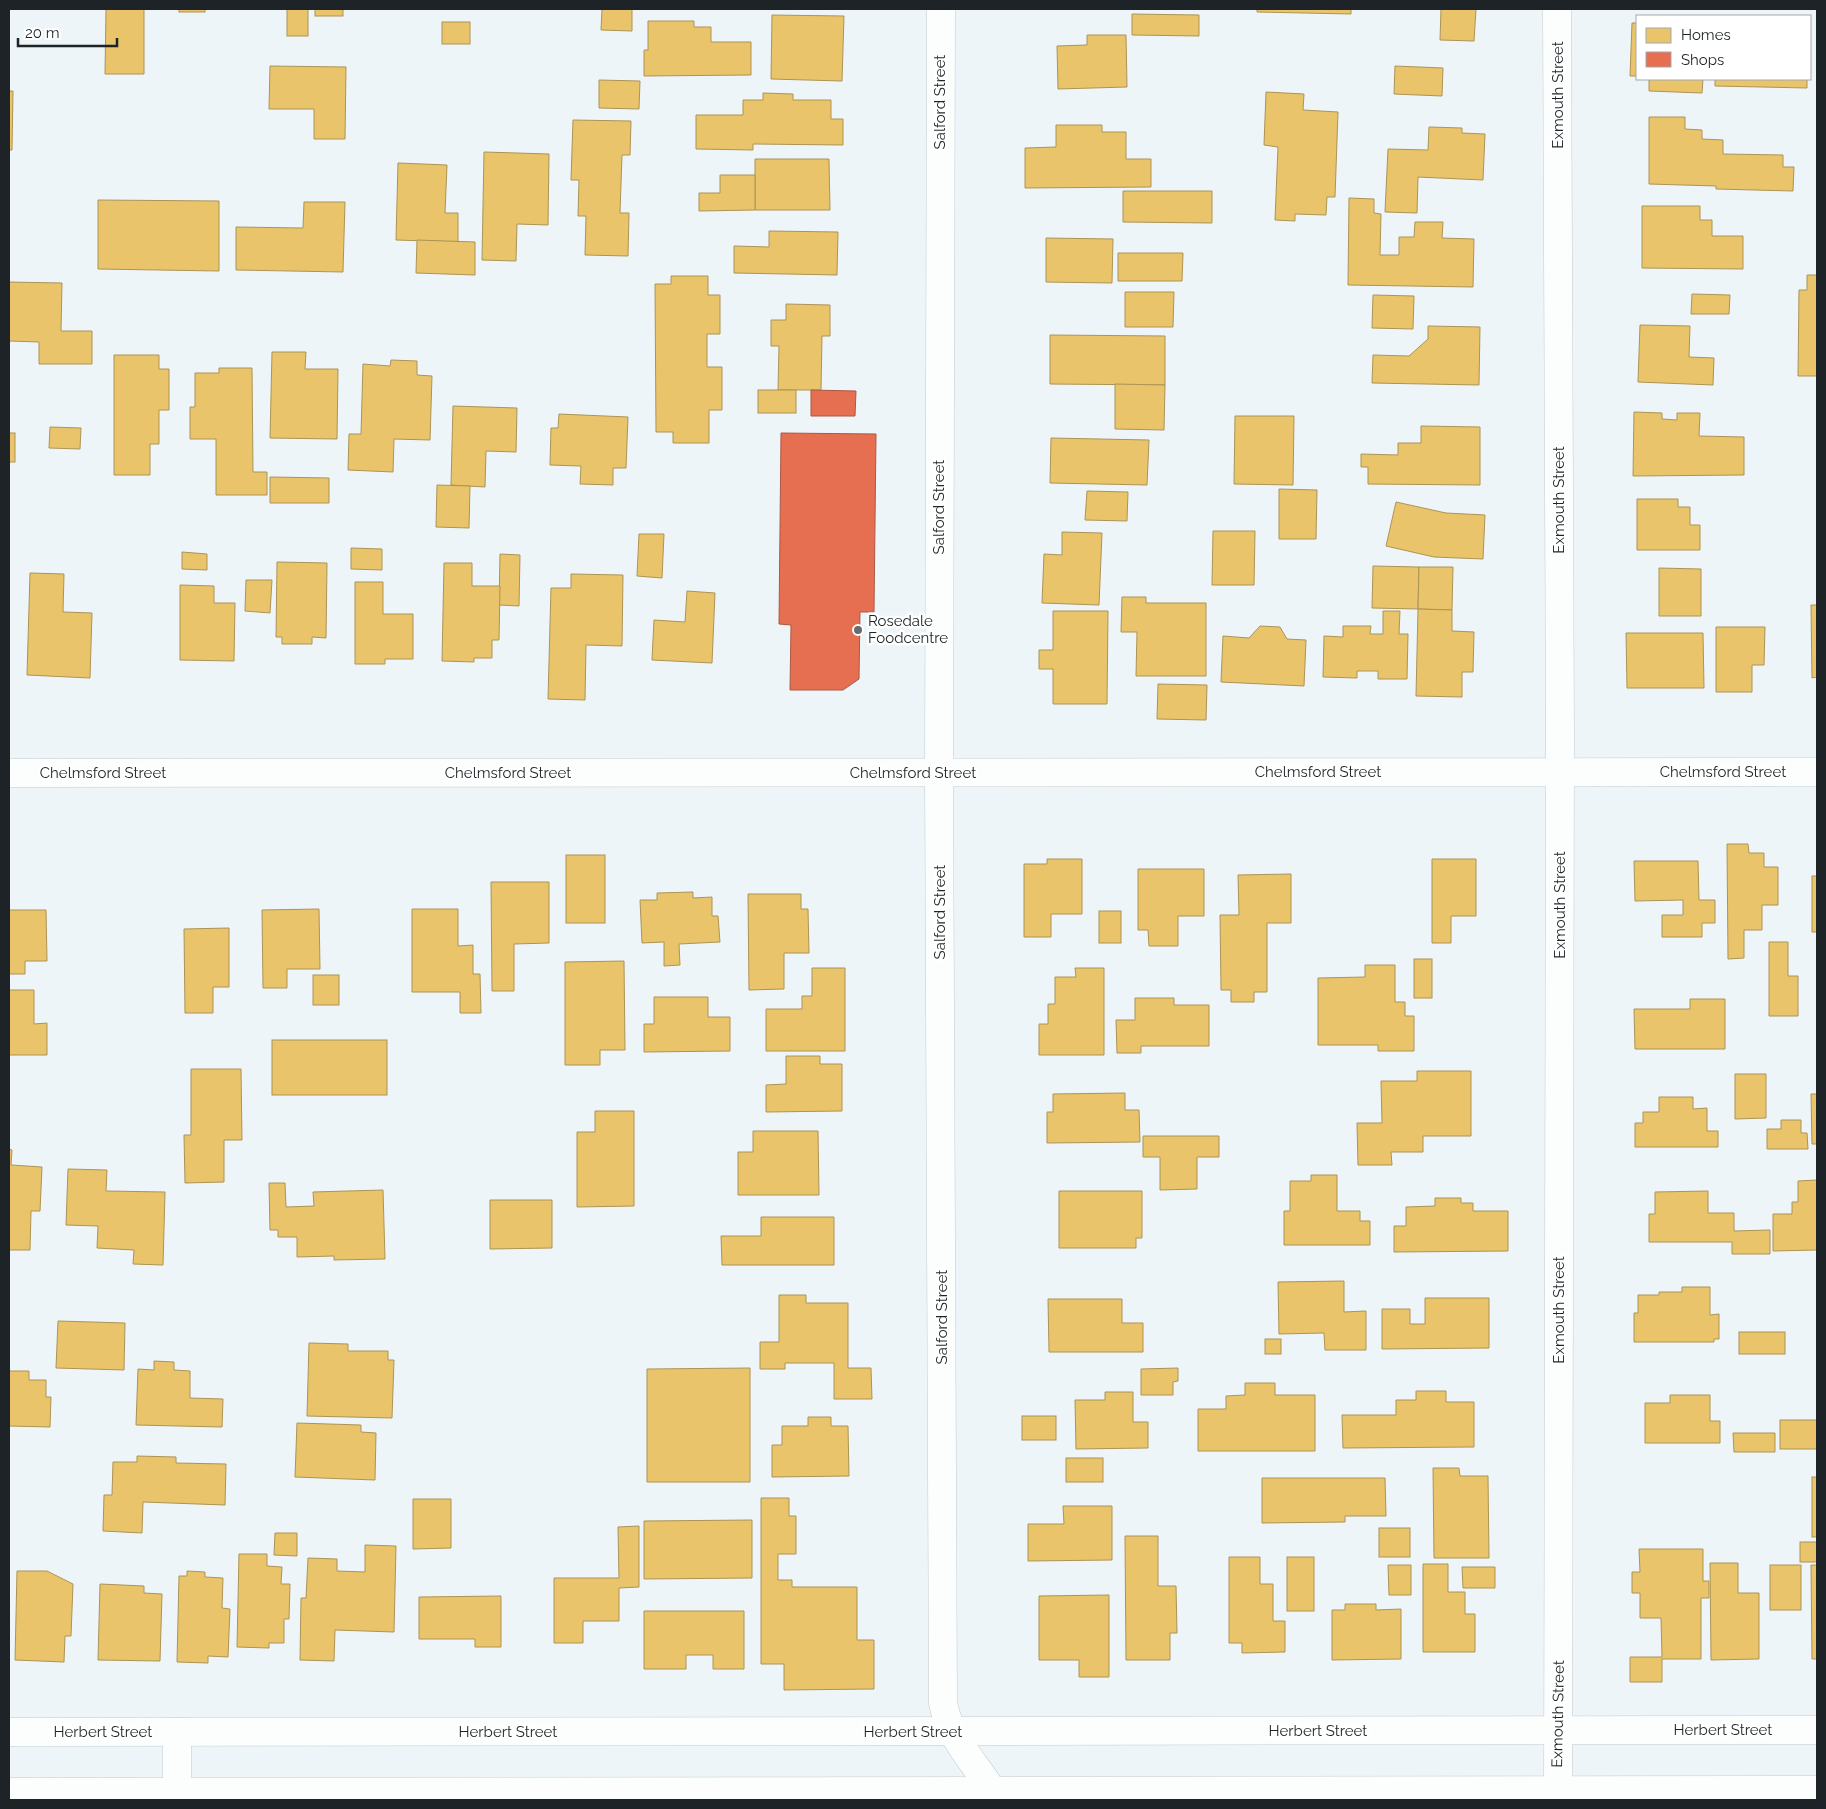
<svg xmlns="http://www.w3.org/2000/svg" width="1826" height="1809" font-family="Raleway,sans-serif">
	<rect width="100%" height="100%" fill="#edf5f8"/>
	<g fill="#e9c46a" stroke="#ac9456">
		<path d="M106,9H144V74H105Z"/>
		<rect x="179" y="9" width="26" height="3"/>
		<rect x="287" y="9" width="21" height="27"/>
		<rect x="315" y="9" width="28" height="7"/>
		<path d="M602,9H632V31L601,30Z"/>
		<path d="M1257,9H1351V14L1257,12Z"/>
		<path d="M1441,9H1476L1474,41L1440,40Z"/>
		<path d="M1132,14L1199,15V36L1132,35Z"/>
		<path d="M772,15L844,16L842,81L771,79Z"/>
		<path d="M648,21H694V27H711V42H751V75L644,76V50H648Z"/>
		<rect x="442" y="22" width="28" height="22"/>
		<path d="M1632,23H1637V76H1630Z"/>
		<path d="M1087,35H1126L1127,87L1058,89L1057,46L1087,45Z"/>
		<path d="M270,66L346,67L345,139H314V109H269Z"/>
		<path d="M1395,66L1443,68L1442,96L1394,94Z"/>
		<path d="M1649,79H1703L1702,93L1649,91Z"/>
		<path d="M1715,79H1807V88L1715,86Z"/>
		<path d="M599,80L640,81L639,109L599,108Z"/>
		<path d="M9,91H13L12,150H9Z"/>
		<path d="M1266,92L1304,94L1303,110L1338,112L1335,197H1327L1326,215L1295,214V221L1275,220L1278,147L1264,145Z"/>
		<path d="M763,93L793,94V100H831V119H843V145L753,144V150L696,149V115H743V100H763Z"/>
		<path d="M1649,117H1685V129L1702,130V139L1723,140V154L1783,155V167H1794L1793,191L1716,189V186L1649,184Z"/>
		<path d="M573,120L631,121L630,155H622L620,213H629L628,256L585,255L586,216H578L579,180H571Z"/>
		<path d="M1056,125H1102V132H1126V159H1151V187L1025,188V148L1056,147Z"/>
		<path d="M1429,127L1462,128V133L1485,134L1483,180L1418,177L1417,213L1385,212L1388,149L1428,150Z"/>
		<path d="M484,152L549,154L548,225L517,224L516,261L482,260Z"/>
		<path d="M755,159H829L830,210H755Z"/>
		<path d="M398,163L447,165L445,213H458V242L396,240Z"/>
		<path d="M720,175H755V210L699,211V193H720Z"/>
		<path d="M1123,191H1212V223L1123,222Z"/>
		<path d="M1349,198L1374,199V213L1381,214L1380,255H1399V237H1414L1415,222H1443L1442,238L1474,239L1473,287L1348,285Z"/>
		<path d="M98,200L219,201V271L98,269Z"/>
		<path d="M304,202H345L343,272L236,270V227L303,228Z"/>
		<path d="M1642,206H1700V220H1712V236H1743V269L1642,268Z"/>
		<path d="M769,231L838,232L837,275L734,273V246L769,247Z"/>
		<path d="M1046,238L1113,239L1112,283L1046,282Z"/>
		<path d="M417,240L475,242V275L416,273Z"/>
		<path d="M1118,253H1183L1182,281H1118Z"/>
		<path d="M1807,275H1817V376H1798L1799,290H1807Z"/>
		<path d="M671,276H708V295H720V334H707V367H722V410H709V443H673V432H656L655,284H671Z"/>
		<path d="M9,282L62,283L61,331H92V364H39V342L9,341Z"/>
		<path d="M1125,292H1174L1173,327H1125Z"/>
		<path d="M1692,294L1730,295L1729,314H1691Z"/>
		<path d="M1373,295L1414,296L1413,329L1372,328Z"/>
		<path d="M786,304L830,305V336H822L821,390H778L779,346H771V320H786Z"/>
		<path d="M1640,325L1690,326L1689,357L1714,358L1713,385L1638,382Z"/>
		<path d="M1428,326L1480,327L1479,385L1372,383L1373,355L1409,356L1428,339Z"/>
		<path d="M1050,335L1165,336V385L1050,384Z"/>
		<path d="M272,352H306L305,369H338L337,439L270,438Z"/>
		<path d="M114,355H159V369H169V410H159V444H150V475H114Z"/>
		<path d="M391,360L417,361V375L432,376L430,440L394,439L393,472L348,470L349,434H361L363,364L390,366Z"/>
		<path d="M219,368H252L253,472H267V495H216V439H190V407H195V373H219Z"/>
		<path d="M1115,384L1165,385L1164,430L1115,429Z"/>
		<rect x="758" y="390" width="38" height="23"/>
		<path d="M453,406L517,408L516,452L486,451L485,487L451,485Z"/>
		<path d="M1634,412L1662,413V419L1677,420V413H1700L1699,436L1744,437V475L1633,476Z"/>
		<path d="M559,414L628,417L626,468H613V485L580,484L581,466L550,465L551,428H558Z"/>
		<path d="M1235,416H1294L1293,485L1234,484Z"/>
		<path d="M1421,426L1480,427V485L1368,484V467H1361V454L1398,455V443H1421Z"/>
		<path d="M50,427L81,428L80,449L49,448Z"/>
		<rect x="9" y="433" width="6" height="29"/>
		<path d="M1051,438L1149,440L1147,485L1050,483Z"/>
		<path d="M270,477L329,478V503H270Z"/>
		<path d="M437,485L470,486L469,528L436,527Z"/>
		<path d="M1279,489L1317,490L1316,539H1279Z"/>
		<path d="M1087,491L1128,492L1127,521L1085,520Z"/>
		<path d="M1637,499H1678V507H1690V525H1700V550H1637Z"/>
		<path d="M1396,502L1446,513L1485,515L1483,559L1434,557L1386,546Z"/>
		<path d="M1213,531H1255L1254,585H1212Z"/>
		<path d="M1062,532L1102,533L1099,605L1042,603L1044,554L1062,555Z"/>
		<path d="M639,534H664L662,578L637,576Z"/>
		<path d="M351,548L382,549V570L351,569Z"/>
		<path d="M182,552L207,554V570L182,569Z"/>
		<path d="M500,554L520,555L519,606L499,605Z"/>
		<path d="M277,562L327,563L326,638L312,637V644H282V637H276Z"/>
		<path d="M444,563H472V586H500L499,640H492V658H474V662L442,661Z"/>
		<path d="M1373,566L1419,567L1418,609L1372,608Z"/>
		<path d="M1419,567H1453L1452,610L1418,609Z"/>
		<path d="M1659,568L1701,569V616H1659Z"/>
		<path d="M30,573L64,574L63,612L92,613L90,678L27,675Z"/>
		<path d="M571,574L623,575L622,646L586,645L585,700L548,699L551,588H571Z"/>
		<path d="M246,580H272L270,613L245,611Z"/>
		<path d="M355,582H383V614H413V659H385V664H355Z"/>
		<path d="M180,585L214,586V603H235L234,661L180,660Z"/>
		<path d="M687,591L715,593L712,663L652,660L654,620L685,622Z"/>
		<path d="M1122,597H1146V603H1206V676H1136L1137,632H1121Z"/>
		<path d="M1811,605H1817V677L1812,678Z"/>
		<path d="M1418,609L1452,610V631L1474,632L1473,672H1462V697L1416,696Z"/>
		<path d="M1053,611H1108L1107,704H1053V669H1039V650H1053Z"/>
		<path d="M1383,611H1400L1399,634H1408L1407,679H1378V671H1357V678L1323,677L1324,636L1343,637V626H1371L1370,634H1383Z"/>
		<path d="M1260,626L1280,627L1287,639L1306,640L1304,686L1221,682L1223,636L1249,638Z"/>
		<path d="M1716,627H1765L1764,665H1752V692H1716Z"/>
		<path d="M1626,633H1703L1704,688H1627Z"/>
		<path d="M1158,684L1207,685L1206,720L1157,719Z"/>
		<path d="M1727,844H1748L1749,853H1764V867H1778V905H1762V930H1744V958L1728,959Z"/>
		<rect x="566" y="855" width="39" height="68"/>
		<path d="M1047,859H1082V914H1051V937H1024V864H1047Z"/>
		<path d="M1432,859H1476V916H1451V943H1432Z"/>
		<path d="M1634,861H1698L1699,900H1715V923H1702V937H1662V915H1683V900L1635,901Z"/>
		<path d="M1138,869H1204V916H1178V946H1149L1148,930H1138Z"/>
		<path d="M1291,874V923H1267V992H1254V1002H1231V990H1221L1220,915H1239L1238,875Z"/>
		<rect x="1812" y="876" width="5" height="56"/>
		<path d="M491,882H549V943L514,944V991H492Z"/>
		<path d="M693,892V898L712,897V916H718L720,942L679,944L680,965L664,966V942L642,943L640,900H657V893Z"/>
		<path d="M748,894H801V909H808L809,953H784V989L749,990Z"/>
		<path d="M319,909L320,969H287V988H263L262,910Z"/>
		<path d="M412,909H458V946L473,945V974H480L481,1013H460V992H412Z"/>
		<path d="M9,910H46L47,961H25V974H9Z"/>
		<rect x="1099" y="911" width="22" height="32"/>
		<path d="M229,928V987H213V1013H185L184,929Z"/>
		<path d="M1769,942H1788V976H1798V1016H1769Z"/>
		<rect x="1414" y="959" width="18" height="39"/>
		<path d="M624,961L625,1050H600V1065H565V962Z"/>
		<path d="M1365,965H1395V1002H1405V1016H1414V1051H1378V1045H1318V978L1365,977Z"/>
		<path d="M812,968H845V1051H766V1009H802V996H812Z"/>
		<path d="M1075,968H1104V1055H1039V1024H1048V1004H1055V977H1076Z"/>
		<rect x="313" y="975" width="26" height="30"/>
		<path d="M9,990H34V1024L47,1023V1055H9Z"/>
		<path d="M654,997H708V1017H730V1051L644,1052V1024H654Z"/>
		<path d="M1135,998H1174V1005H1209V1046H1141V1053H1117L1116,1020H1135Z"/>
		<path d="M1690,999H1725V1049H1635L1634,1009H1690Z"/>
		<rect x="272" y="1040" width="115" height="55"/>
		<path d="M786,1056H820V1064H842V1111L766,1112V1085L786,1084Z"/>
		<path d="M191,1069H241L242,1140H224V1182L185,1183L184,1135H191Z"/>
		<path d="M1417,1071H1471V1136H1423V1152H1391L1392,1165H1358L1357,1123H1382L1381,1081H1417Z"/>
		<path d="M1735,1074H1766V1118L1735,1119Z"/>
		<path d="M1125,1093V1110H1139L1140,1142L1047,1143V1112H1053V1094Z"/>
		<path d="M1811,1094H1817V1144H1812Z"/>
		<path d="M1659,1097H1693V1109L1707,1108V1131H1718V1147H1635V1123H1643V1112H1659Z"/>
		<path d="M595,1111H634V1206L577,1207V1132H595Z"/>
		<path d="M1781,1120H1801V1133H1807L1808,1149H1767V1129H1781Z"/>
		<path d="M753,1131H818L819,1195H738V1152H753Z"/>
		<path d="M1143,1136H1219V1157H1197V1189L1160,1190V1157H1143Z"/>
		<path d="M9,1149L12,1150L11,1165L42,1167L40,1211H31L30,1250H9Z"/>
		<path d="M68,1169L107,1170L106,1191L165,1192L163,1265L133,1264L134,1250L97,1248L98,1226L66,1225Z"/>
		<path d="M1311,1175H1337V1211H1360V1221H1370V1245H1284V1211H1290V1181H1311Z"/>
		<path d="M1817,1180V1250L1773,1251V1214H1792V1202H1798V1181Z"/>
		<path d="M269,1183H285L286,1207L314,1206L313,1192L383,1190L385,1259L334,1260V1256L297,1257V1237H278V1230H270Z"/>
		<path d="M1059,1191H1142V1238H1136V1248H1059Z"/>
		<path d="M1708,1191V1213H1734V1231L1770,1230V1254H1732V1242H1649V1214H1655V1192Z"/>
		<path d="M1435,1198H1461V1203H1473V1211H1508V1251L1394,1252V1226H1406V1207L1435,1206Z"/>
		<path d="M490,1200H552V1248L490,1249Z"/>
		<path d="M761,1217H834V1265H722L721,1236H761Z"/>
		<path d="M1344,1281V1312L1366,1311V1350H1325L1324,1333L1279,1334L1278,1282Z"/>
		<path d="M1682,1287H1710V1315L1719,1314V1339H1714V1342H1634V1313H1638V1295H1659V1292H1682Z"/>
		<path d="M779,1295H806V1303H848V1368H871L872,1399H834V1363H785V1369H760V1342H779Z"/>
		<path d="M1425,1298H1489V1348L1382,1349V1309H1410V1324H1425Z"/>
		<path d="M1048,1299H1122V1323H1143V1352H1049Z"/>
		<path d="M58,1321L125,1323L124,1370L56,1368Z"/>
		<rect x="1739" y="1332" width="46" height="22"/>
		<rect x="1265" y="1339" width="16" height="15"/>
		<path d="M309,1343L348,1344V1351H388V1360H394L392,1418L307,1416Z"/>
		<path d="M154,1361L174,1362V1370L190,1371V1398L223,1399L222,1427L136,1425L138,1369L154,1370Z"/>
		<path d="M750,1368V1482H647V1369Z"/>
		<path d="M1178,1368V1381L1173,1382V1395H1141V1369Z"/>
		<path d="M9,1371H29V1380H46V1397H51L50,1427L9,1426Z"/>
		<path d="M1245,1383H1275V1395H1315V1451H1198V1409H1226V1396L1245,1395Z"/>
		<path d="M1416,1391H1446V1402H1474V1447L1343,1448L1342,1415H1396V1400H1416Z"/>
		<path d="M1105,1392H1133V1422H1148V1448L1076,1449L1075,1400H1105Z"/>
		<path d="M1670,1395H1710V1421H1720V1443H1645V1403H1670Z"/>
		<rect x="1022" y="1416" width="34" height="24"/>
		<path d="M808,1417H831V1426H848L849,1476L772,1477V1445H782V1426H808Z"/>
		<rect x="1780" y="1420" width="37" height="29"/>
		<path d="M297,1423L361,1425V1432L376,1433L375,1480L295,1477Z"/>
		<path d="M1733,1433H1775V1452H1734Z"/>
		<path d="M137,1456L176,1457V1463L226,1464L225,1505L143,1502L142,1533L103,1531L104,1495H112L113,1462H137Z"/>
		<rect x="1066" y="1458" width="37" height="24"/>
		<path d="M1433,1468H1459L1460,1476H1488L1489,1558H1434Z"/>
		<rect x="1812" y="1477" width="5" height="60"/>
		<path d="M1262,1478H1385L1386,1516H1345V1522L1262,1523Z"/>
		<path d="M761,1498H789V1516H796V1554H778V1580H792V1587H857V1640H874V1689L784,1690V1664H761Z"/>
		<path d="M413,1499H451V1548L413,1549Z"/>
		<path d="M1063,1506H1112V1560L1028,1561V1524H1064Z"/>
		<path d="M752,1520V1578L644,1579V1521Z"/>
		<path d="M639,1526V1587L619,1588V1621H583V1643H554V1578H619L618,1527Z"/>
		<rect x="1379" y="1528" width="31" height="29"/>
		<path d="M275,1533H297V1556L274,1555Z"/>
		<path d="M1125,1536H1158V1586H1176L1177,1633H1170V1660H1126Z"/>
		<rect x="1800" y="1542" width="17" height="20"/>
		<path d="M365,1545L396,1546L394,1632L335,1630L334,1661L300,1660L301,1598H306L308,1558L337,1559V1571L365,1572Z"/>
		<path d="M1639,1549H1703V1581H1709V1598H1701V1659H1662V1682H1630V1657H1662L1661,1618H1640V1593H1632V1572H1640Z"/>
		<path d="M239,1554H267V1566L282,1567L281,1584H290L289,1619H284V1643H269V1648L237,1647Z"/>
		<path d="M1229,1557H1260V1584H1273V1621H1285V1652L1242,1653V1643H1229Z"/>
		<rect x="1287" y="1557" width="27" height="54"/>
		<path d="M1710,1563H1738V1593H1759V1659L1711,1660Z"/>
		<path d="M1423,1564H1448V1592H1465V1614H1475V1652H1423Z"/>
		<path d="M1388,1565H1411V1595H1389Z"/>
		<rect x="1770" y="1565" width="31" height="45"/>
		<path d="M1811,1565H1817V1659H1812Z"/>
		<path d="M1462,1567H1495V1588H1463Z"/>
		<path d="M17,1571H47L73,1584L71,1636H65L64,1662L15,1660Z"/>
		<path d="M187,1571L205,1572V1577L223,1578L222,1608L230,1609L228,1657L208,1656V1663L177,1662L179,1576H187Z"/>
		<path d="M100,1584L144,1586V1593L162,1594L160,1661L98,1660Z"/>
		<path d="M1109,1595V1677H1079V1660H1039V1596Z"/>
		<path d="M501,1596V1647H475V1639H419V1597Z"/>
		<path d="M1345,1604H1376V1610L1401,1609V1659L1332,1660V1610H1345Z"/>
		<path d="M644,1611H744V1669H713V1655H686V1669H644Z"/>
	</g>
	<g fill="#e76f51" stroke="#aa5844">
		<path d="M811,390L856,391L855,416H811Z"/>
		<path d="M781,433L876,434L874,612H860L859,679L843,690H790L791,625L779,624Z"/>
	</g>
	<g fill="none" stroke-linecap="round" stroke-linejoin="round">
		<defs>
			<g id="minor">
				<path d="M941,9L939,773L943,1703C950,1741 980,1768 998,1800"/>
				<path d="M9,773L1817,772"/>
			</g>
			<g id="tertiary">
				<path d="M1557,9L1560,734L1558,1800"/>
				<path d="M9,1732L1817,1730"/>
				<path d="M177,1732V1792"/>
				<path d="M9,1792L1817,1790"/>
			</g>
		</defs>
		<use href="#minor" stroke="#c5cbce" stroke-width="29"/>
		<use href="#tertiary" stroke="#c5cbce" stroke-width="29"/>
		<use href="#minor" stroke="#fcfefe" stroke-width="28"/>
		<use href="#tertiary" stroke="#fcfefe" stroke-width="28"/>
	</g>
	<circle fill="#666c70" stroke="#fff" stroke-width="2" cx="858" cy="630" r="5"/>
	<g text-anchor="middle" stroke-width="5" stroke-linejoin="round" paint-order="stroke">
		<g font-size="15" fill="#1d2326" stroke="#fff">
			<text transform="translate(1558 95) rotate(-90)" y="5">Exmouth Street</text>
			<text transform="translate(940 102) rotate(-90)" y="5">Salford Street</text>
			<text transform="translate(1559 500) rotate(-90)" y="5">Exmouth Street</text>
			<text transform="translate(939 507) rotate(-90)" y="5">Salford Street</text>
			<text x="1318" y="777">Chelmsford Street</text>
			<text x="1723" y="777">Chelmsford Street</text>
			<text x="103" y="778">Chelmsford Street</text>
			<text x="508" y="778">Chelmsford Street</text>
			<text x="913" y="778">Chelmsford Street</text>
			<text transform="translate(1560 905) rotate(-90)" y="5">Exmouth Street</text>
			<text transform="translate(940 912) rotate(-90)" y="5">Salford Street</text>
			<text transform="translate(1559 1310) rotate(-90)" y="5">Exmouth Street</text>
			<text transform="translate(942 1317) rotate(-90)" y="5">Salford Street</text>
			<text transform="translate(1558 1714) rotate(-89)" y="5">Exmouth Street</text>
			<text x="1723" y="1735">Herbert Street</text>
			<text x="1318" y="1736">Herbert Street</text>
			<text x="103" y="1737">Herbert Street</text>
			<text x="508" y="1737">Herbert Street</text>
			<text x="913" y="1737">Herbert Street</text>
		</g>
		<g font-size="15" fill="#1d2326" stroke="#fff" text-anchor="start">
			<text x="868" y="626">Rosedale<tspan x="868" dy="17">Foodcentre</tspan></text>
		</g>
	</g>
	<rect width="1826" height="1809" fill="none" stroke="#1d2326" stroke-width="20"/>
	<rect x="1636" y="15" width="175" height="65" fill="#ffffff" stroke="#a5a7a8"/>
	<rect x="1646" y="28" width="25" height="15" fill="#e9c46a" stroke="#a5a7a8"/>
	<text x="1681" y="40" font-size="15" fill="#1d2326">Homes</text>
	<rect x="1646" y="52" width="25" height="15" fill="#e76f51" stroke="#a5a7a8"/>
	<text x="1681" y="65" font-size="15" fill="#1d2326">Shops</text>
	<path d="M18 38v8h99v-8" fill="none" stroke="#1d2326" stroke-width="2.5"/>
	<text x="25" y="38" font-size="15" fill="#1d2326" stroke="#ffffff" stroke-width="4" paint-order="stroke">20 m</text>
</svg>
